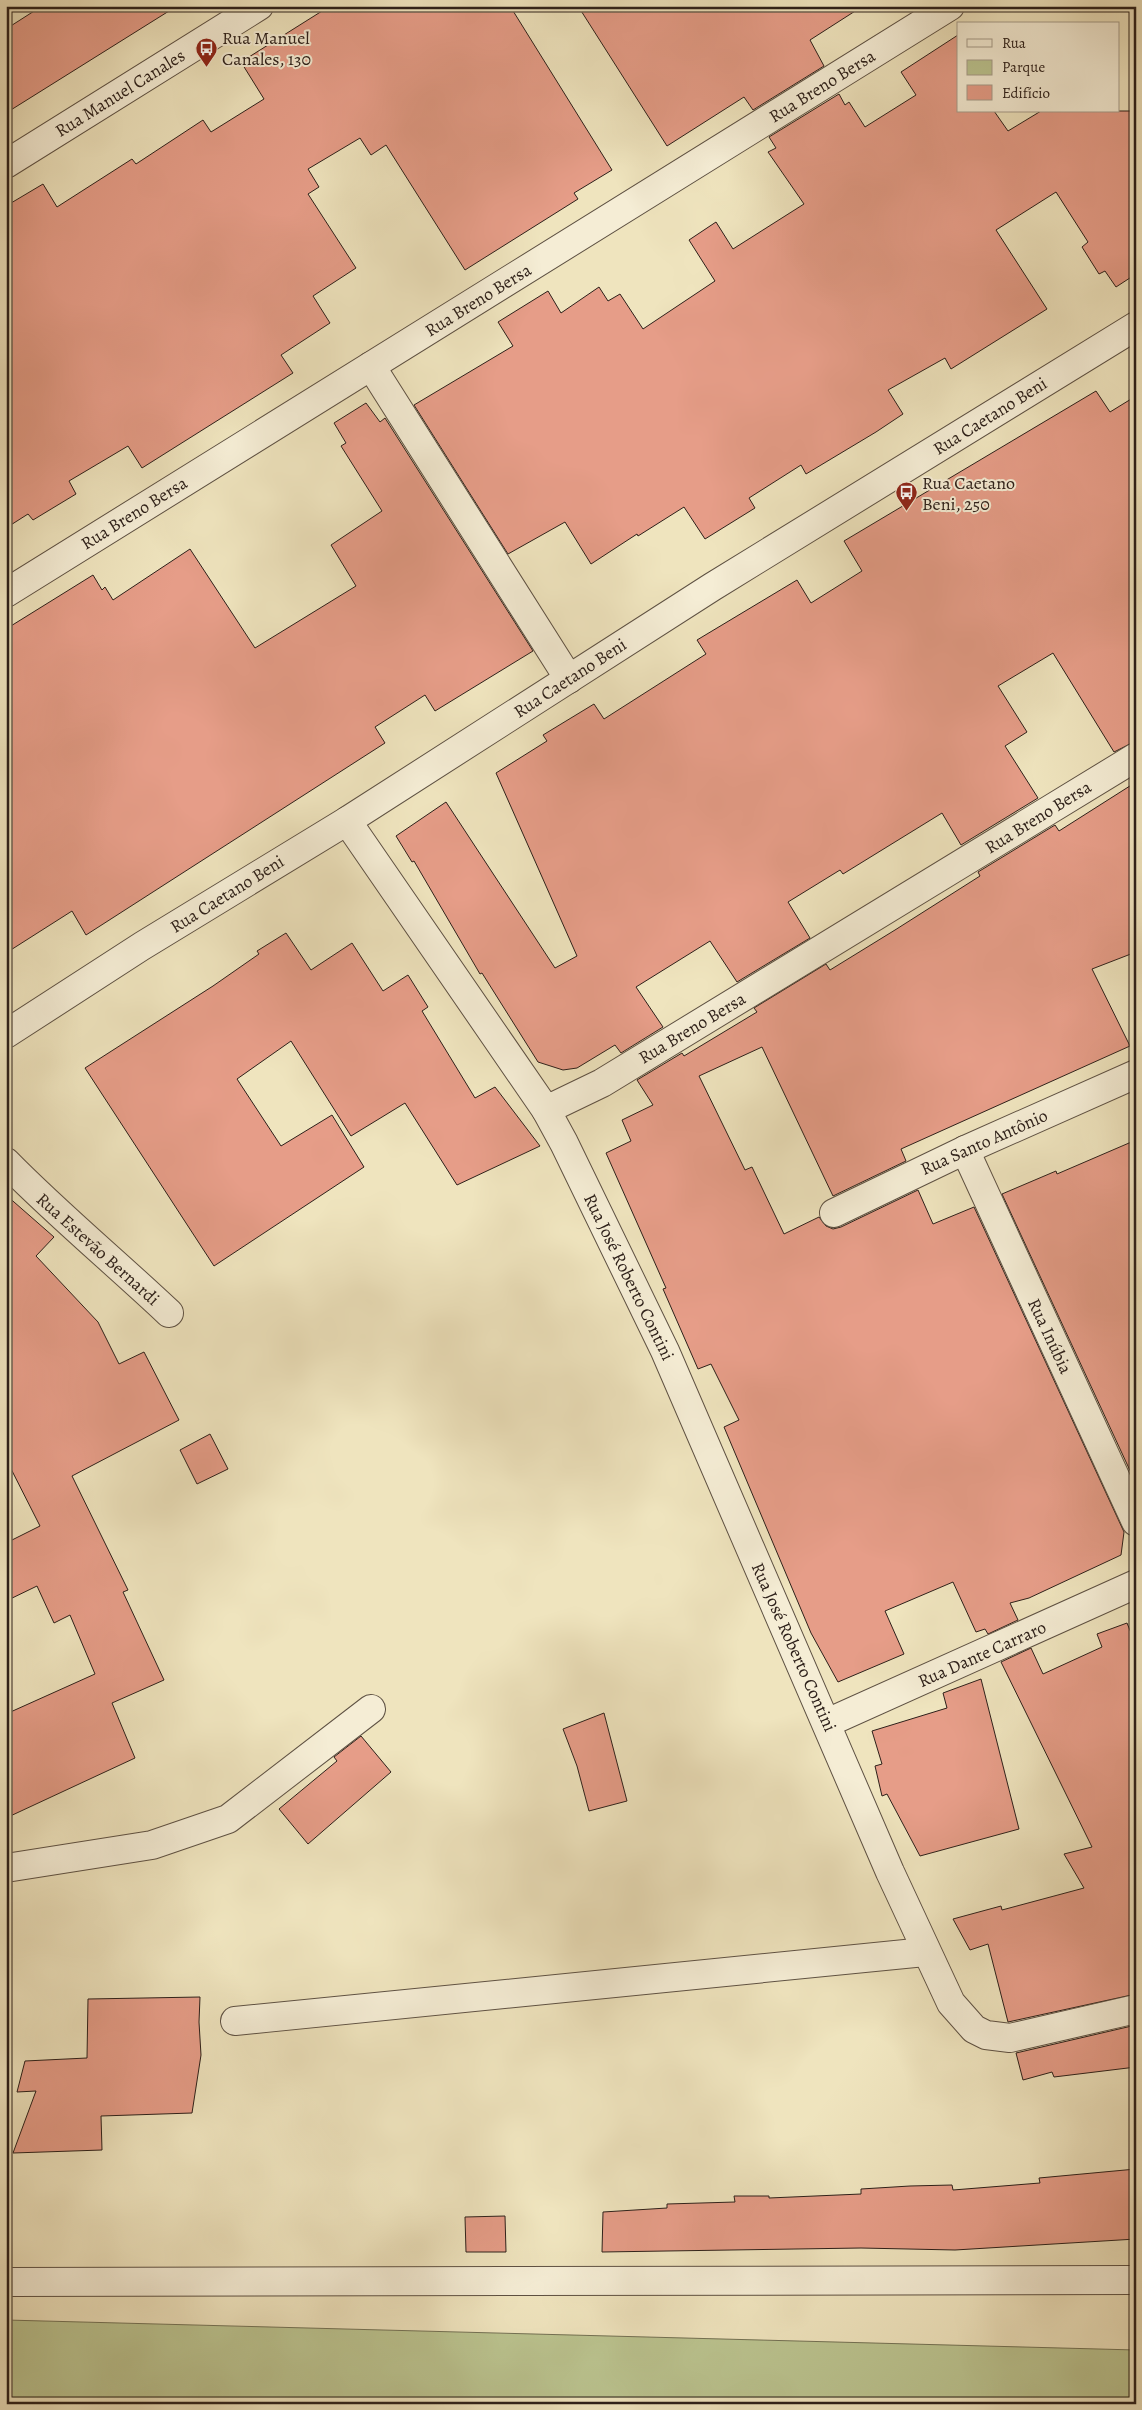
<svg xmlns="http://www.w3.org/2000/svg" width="1142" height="2410" font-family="Alegreya,serif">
	<rect width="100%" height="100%" fill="#efe4be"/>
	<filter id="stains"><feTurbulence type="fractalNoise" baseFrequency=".004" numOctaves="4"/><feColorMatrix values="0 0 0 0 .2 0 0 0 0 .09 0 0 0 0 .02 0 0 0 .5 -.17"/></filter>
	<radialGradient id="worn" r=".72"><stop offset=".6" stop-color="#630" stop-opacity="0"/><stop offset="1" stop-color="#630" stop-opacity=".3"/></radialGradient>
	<path fill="#bbc490" stroke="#747255" d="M6,2320L1136,2350V2404H6Z"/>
	<g fill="#e69d88" stroke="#2d201a">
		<path d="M42,6H177L6,113V29Z"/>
		<path d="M330,6H510L612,170L574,193L578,199L465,270L386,145L371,155L360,138L308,169L319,187L308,194L356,268L313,296L330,323L281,355L293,373L142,468L128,446L69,481L76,494L33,520L28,514L6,528V206L43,184L57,207L132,159L136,164L203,120L211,132L264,99L241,62Z"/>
		<path d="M578,6H863L810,40L824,66L753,110L744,97L667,146Z"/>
		<path d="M958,35V111H994L1008,131L1041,111H1136V274L1116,287L1105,271L1099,274L1082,247L1088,242L1056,192L996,230L1047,309L951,369L945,358L888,390L903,414L876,432L806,474L801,465L749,498L755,508L705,539L684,507L638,536L637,534L591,564L565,522L508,554L414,405L513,346L498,322L548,291L561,313L599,287L608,301L620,294L643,329L715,281L689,240L716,222L733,249L804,204L768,152L776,148L769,137L839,94L845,105L849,102L865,127L916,95L901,72Z"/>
		<path d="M1096,391L1110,412L1136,396V741L1114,752L1053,653L998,686L1027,732L1005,746L1038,798L961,845L942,813L843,874L840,870L788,902L810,938L737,982L710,941L636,987L663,1027L621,1053L615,1045L577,1068L563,1070L538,1062L482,973L480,974L414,861L412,862L396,836L446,802L555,968L577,956L496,773L547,741L543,735L594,704L604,719L706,654L697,640L797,580L811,603L862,571L844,541Z"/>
		<path d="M366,403L380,422L385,418L533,651L435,711L425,695L375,727L385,743L86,935L72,911L6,953V629L93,575L102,590L105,587L113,600L190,549L255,648L356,586L331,545L382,511L341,446L346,443L334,423Z"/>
		<path d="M1136,775V952L1092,969L1130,1046L901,1149L906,1161L833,1196L762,1047L699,1076L745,1170L752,1167L784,1234L819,1217L826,1226L833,1229L841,1227L918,1190L933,1224L974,1207L1124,1532L1121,1555L1029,1598L1010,1603L1018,1620L988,1634L985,1629L976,1632L953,1582L885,1611L904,1654L838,1682L811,1633L724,1427L739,1420L711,1364L698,1369L663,1289L666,1288L606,1153L631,1141L622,1120L653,1105L637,1080L682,1053L684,1056L757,1012L754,1008L826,964L830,970L895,930L980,876L978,872L1055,825L1059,831L1133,784L1130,779Z"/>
		<path d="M286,933L311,970L352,943L383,991L408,975L428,1007L422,1011L475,1098L495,1087L540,1146L457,1185L405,1103L351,1136L291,1041L237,1079L281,1146L332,1115L364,1167L214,1266L85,1068L213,986L259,954L257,951Z"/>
		<path d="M1136,1140V1456L1133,1477L1002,1194L1056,1171L1057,1174Z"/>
		<path d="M6,1195L54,1237L36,1256L98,1322L119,1364L144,1352L179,1420L72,1476L128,1590L123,1592L164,1680L112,1703L135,1758L6,1818V1714L95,1674L70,1615L54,1623L37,1586L6,1601V1543L40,1526L6,1459Z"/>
		<path d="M210,1434L228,1469L197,1484L180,1450Z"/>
		<path d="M1127,1623L1136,1645V1994L1008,2022L988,1944L970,1950L953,1919L1001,1906L1002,1910L1084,1888L1064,1854L1092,1847L1001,1662L1031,1648L1043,1674L1102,1647L1097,1634Z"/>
		<path d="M981,1679L1019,1829L920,1856L887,1794L882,1796L875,1766L882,1764L872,1731L947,1708L943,1693Z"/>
		<path d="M604,1713L627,1801L589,1811L577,1766L563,1729Z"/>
		<path d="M361,1736L391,1772L308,1844L279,1809L337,1761L334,1757Z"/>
		<path d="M200,1997L199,2022L201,2055L192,2113L101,2116L102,2150L13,2153L36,2091L17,2092L25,2061L87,2058L88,1999Z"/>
		<path d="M1136,2025V2067L1054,2077L1052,2072L1023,2080L1016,2053Z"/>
		<path d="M1136,2169V2239L955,2250L861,2248L602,2252L603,2212L667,2208V2204L735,2202L734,2196H769V2198L861,2194V2189L910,2186L952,2185L953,2190L1040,2183L1039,2178Z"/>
		<path d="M505,2216L506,2252H466L465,2217Z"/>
	</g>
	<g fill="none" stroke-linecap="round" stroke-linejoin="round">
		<defs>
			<g id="minor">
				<path d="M6,164L259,6"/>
				<path d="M371,366L569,679"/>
				<path d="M6,593L950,6"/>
				<path d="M347,821L546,1110L602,1083L1136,757"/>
				<path d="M6,1034L142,946L347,821L712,587L1136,326"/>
				<path d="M546,1110L564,1143L665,1351L890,1872L951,2003L974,2029L986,2035L1010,2038L1136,2009"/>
				<path d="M965,1150L1136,1522"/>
				<path d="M6,1162C58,1215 115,1262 169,1313"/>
				<path d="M834,1213L965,1150L1136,1074"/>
				<path d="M827,1723L1136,1584"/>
				<path d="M6,1868L152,1845L228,1819L371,1709"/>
				<path d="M235,2021L925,1952"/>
				<path d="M6,2282L1136,2280"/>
			</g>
		</defs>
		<use href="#minor" stroke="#5e5143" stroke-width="30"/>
		<use href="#minor" stroke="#f5edd5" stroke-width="28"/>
	</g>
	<defs>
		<symbol id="bus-pin" viewBox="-11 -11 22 30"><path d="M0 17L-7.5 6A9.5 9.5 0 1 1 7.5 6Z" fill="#8f2418" stroke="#f5edd5"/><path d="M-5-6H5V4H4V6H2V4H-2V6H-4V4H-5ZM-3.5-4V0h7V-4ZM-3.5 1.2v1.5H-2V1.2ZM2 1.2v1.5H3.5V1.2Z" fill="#fff"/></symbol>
	</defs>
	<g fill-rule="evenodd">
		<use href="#bus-pin" x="194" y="36" width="25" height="34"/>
		<use href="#bus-pin" x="894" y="480" width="25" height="34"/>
	</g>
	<g text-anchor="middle" stroke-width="4" stroke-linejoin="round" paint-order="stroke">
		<g font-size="18" fill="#2d201a" stroke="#f5edd5" text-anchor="start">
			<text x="222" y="44">Rua Manuel<tspan x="222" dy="21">Canales, 130</tspan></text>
			<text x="922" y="489">Rua Caetano<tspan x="922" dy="21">Beni, 250</tspan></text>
		</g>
		<g font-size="18" fill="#2d201a" stroke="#f5edd5">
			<text transform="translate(822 86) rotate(-32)" y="6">Rua Breno Bersa</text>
			<text transform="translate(120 93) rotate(-32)" y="6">Rua Manuel Canales</text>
			<text transform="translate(478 300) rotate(-32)" y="6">Rua Breno Bersa</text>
			<text transform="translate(990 416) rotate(-32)" y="6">Rua Caetano Beni</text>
			<text transform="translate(134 513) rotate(-32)" y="6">Rua Breno Bersa</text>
			<text transform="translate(570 678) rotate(-33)" y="6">Rua Caetano Beni</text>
			<text transform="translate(1038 817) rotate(-32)" y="6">Rua Breno Bersa</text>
			<text transform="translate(227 894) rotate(-32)" y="6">Rua Caetano Beni</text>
			<text transform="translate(692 1028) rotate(-31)" y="6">Rua Breno Bersa</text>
			<text transform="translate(984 1142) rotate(-24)" y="6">Rua Santo Antônio</text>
			<text transform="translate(98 1249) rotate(42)" y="6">Rua Estevão Bernardi</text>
			<text transform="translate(629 1277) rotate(64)" y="6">Rua José Roberto Contini</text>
			<text transform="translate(1050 1336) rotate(65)" y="6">Rua Inúbia</text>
			<text transform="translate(794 1647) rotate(66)" y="6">Rua José Roberto Contini</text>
			<text transform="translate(982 1654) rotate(-24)" y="6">Rua Dante Carraro</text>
		</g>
	</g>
	<rect width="1142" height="2410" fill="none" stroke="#efe4be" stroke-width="25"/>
	<rect x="8" y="8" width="1127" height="2395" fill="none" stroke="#2d201a" stroke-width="2.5"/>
	<rect x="12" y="12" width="1117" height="2385" fill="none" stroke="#2d201a"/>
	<rect x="957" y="22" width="162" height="90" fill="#f5edd5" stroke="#a59b8a"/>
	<rect x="967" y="39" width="25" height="8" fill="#f5edd5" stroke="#a59b8a"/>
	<text x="1002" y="48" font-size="15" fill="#2d201a">Rua</text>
	<rect x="967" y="60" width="25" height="15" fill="#bbc490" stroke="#a59b8a"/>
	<text x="1002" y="72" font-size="15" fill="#2d201a">Parque</text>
	<rect x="967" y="85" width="25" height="15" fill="#e69d88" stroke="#a59b8a"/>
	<text x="1002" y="98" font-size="15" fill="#2d201a">Edifício</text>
	<rect width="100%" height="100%" filter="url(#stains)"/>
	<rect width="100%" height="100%" fill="url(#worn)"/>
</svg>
